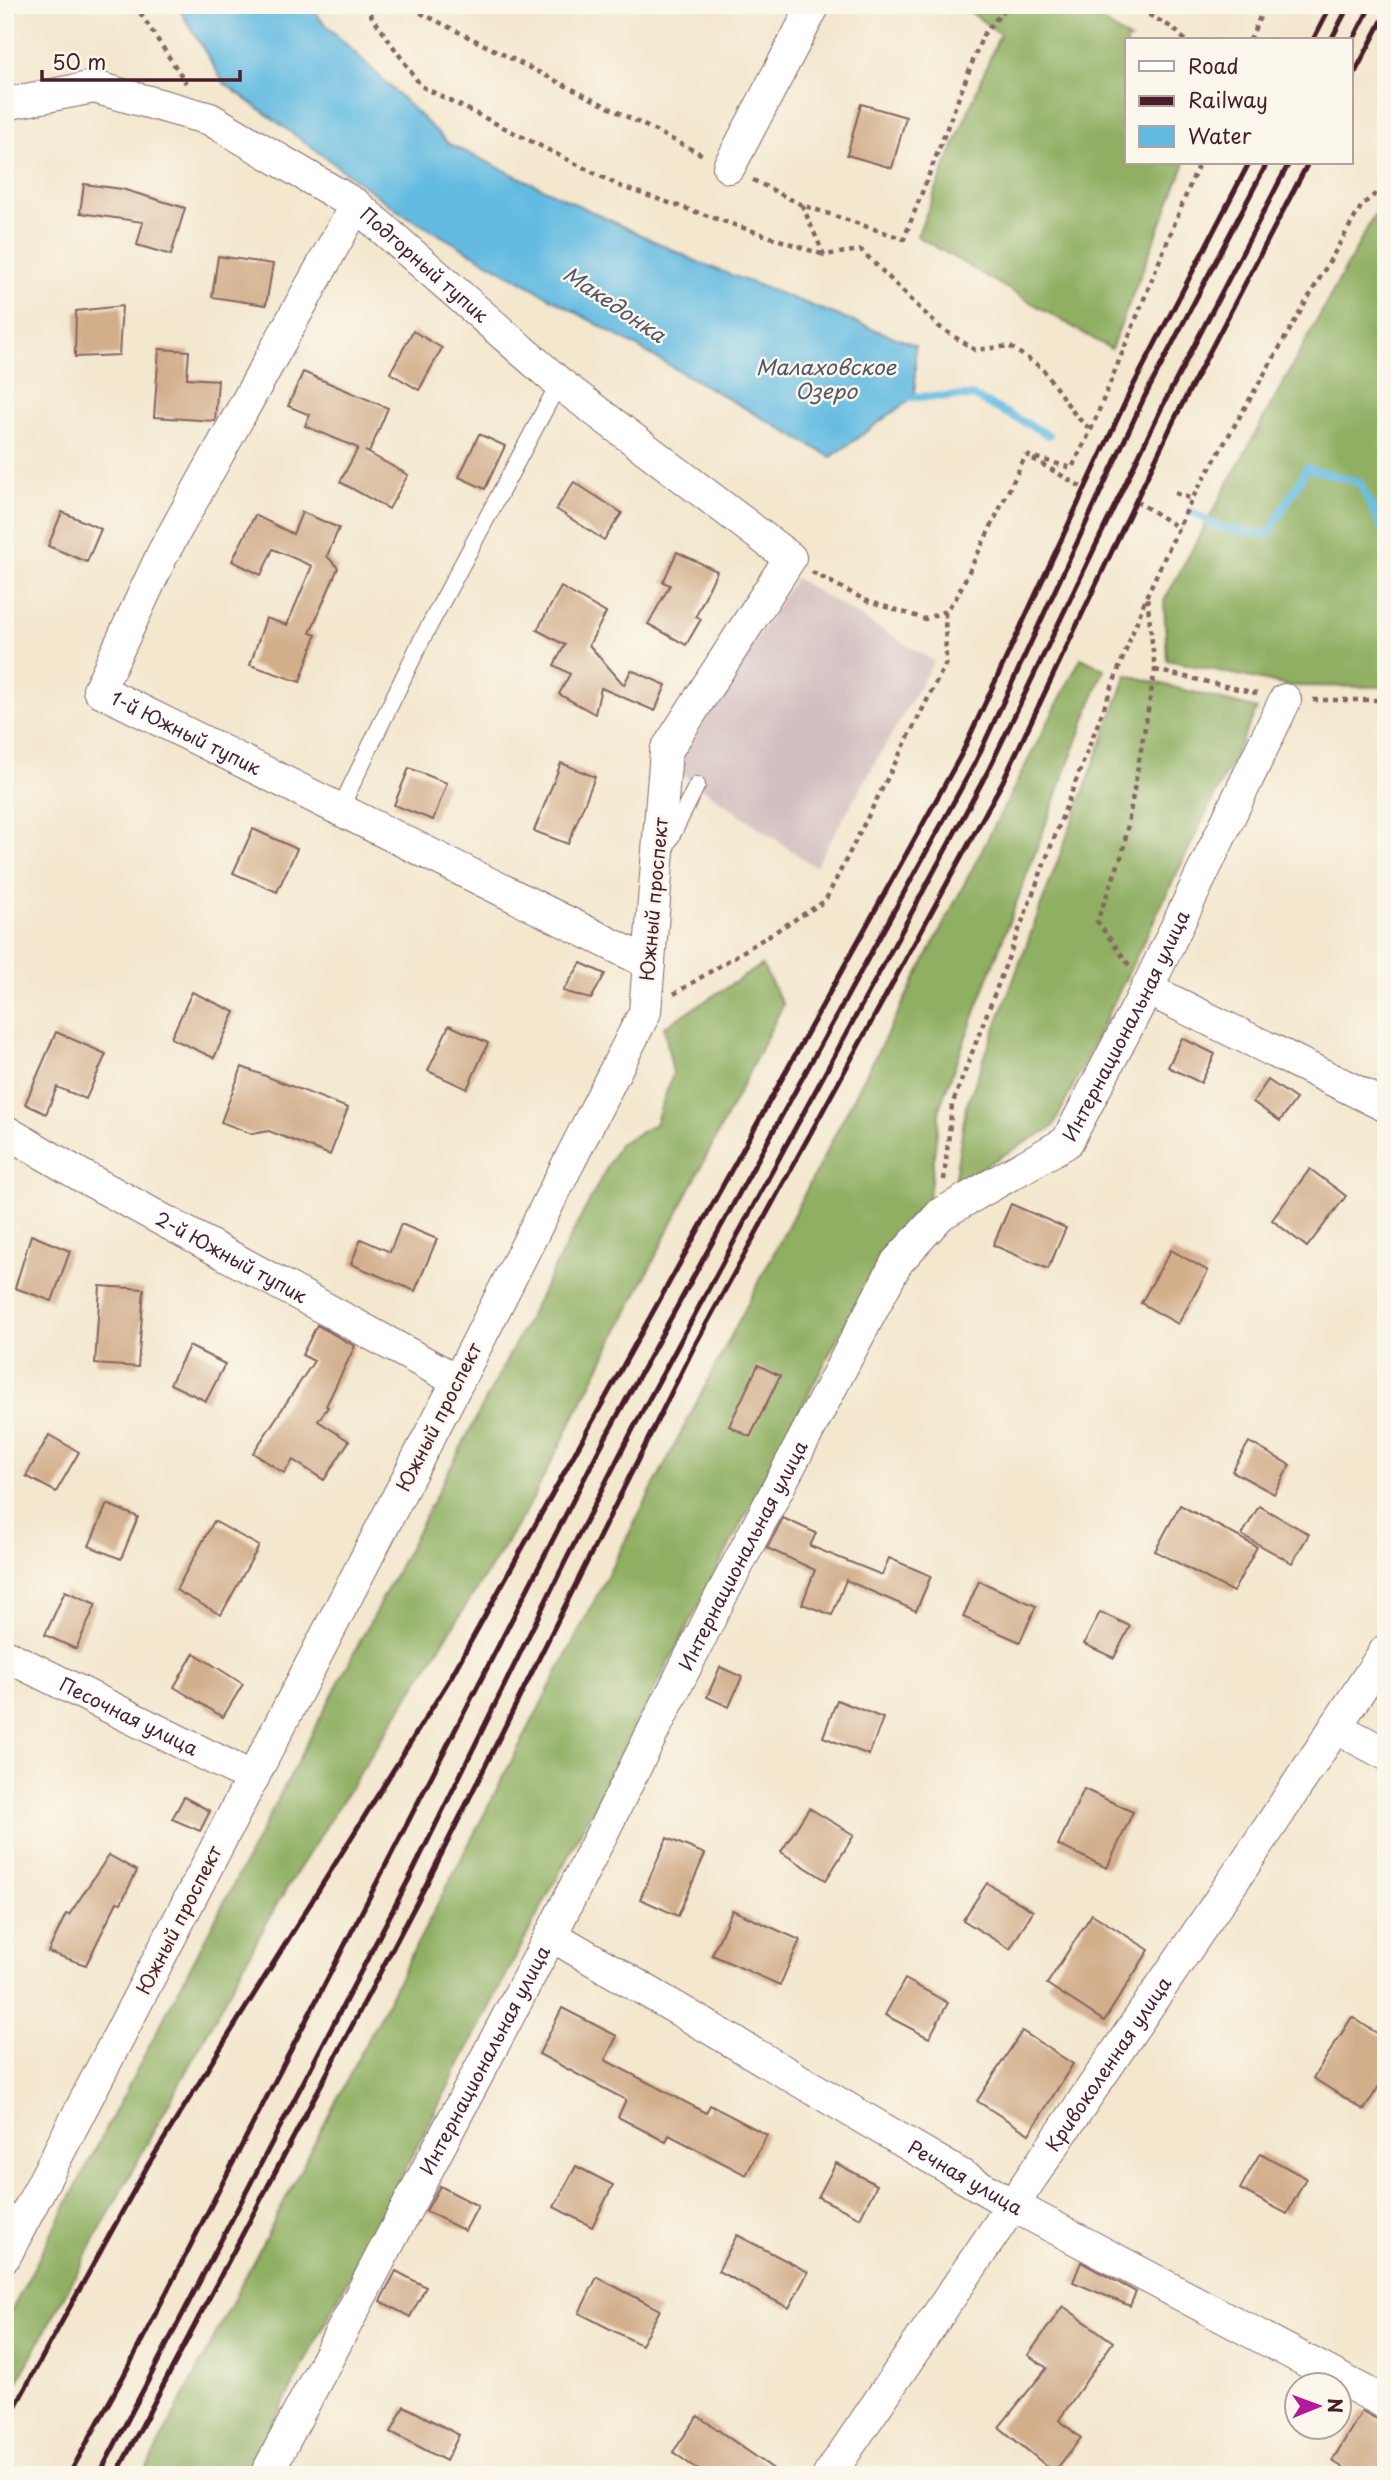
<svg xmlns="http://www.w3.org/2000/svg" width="1391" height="2480" font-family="'Playpen Sans',sans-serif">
	<rect width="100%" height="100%" fill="#fbf7ec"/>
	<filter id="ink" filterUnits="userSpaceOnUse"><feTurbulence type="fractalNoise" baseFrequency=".0143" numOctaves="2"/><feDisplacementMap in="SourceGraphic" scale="14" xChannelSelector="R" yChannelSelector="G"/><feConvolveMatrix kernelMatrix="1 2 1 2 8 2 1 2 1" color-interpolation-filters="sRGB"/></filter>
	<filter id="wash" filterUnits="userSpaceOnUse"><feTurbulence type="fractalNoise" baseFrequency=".00686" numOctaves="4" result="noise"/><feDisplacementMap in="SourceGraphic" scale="28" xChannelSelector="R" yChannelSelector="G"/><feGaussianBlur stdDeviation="1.57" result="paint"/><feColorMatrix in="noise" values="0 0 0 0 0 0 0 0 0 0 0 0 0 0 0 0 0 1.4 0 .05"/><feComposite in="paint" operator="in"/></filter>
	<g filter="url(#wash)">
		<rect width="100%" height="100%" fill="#f3e7cd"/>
		<path fill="#d2bfc0" d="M795,578L934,661L815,867L675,769Z"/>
		<g fill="#8faf62" stroke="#6c6746" stroke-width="2">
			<path d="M961,5H1079L1130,40H1127V163H1185L1111,349L917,236L1000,34Z"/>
			<path d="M1386,210V687L1289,686L1167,660L1164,601L1374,216Z"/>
			<path d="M1081,658L1104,669L940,1106L929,1197L885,1247L246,2475H143Z"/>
			<path d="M1127,675L1257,709L1053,1127L954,1183L966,1107Z"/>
			<path d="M762,965L783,1005L528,1508L278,1902L5,2405V2323L619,1144L655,1124L673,1074L664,1027Z"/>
		</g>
		<path fill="#64bbe1" stroke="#576d86" stroke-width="2" d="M177,5H311L319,18L449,144L700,263L915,345V396L831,457L401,213L224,83Z"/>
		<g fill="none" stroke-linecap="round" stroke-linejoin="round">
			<g stroke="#64bbe1" stroke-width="8">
				<path d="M904,397L973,396L1049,435"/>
				<path d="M1192,512L1221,528L1268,535L1307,468L1359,482L1386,536"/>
			</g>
		</g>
		<g id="blocks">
			<g fill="#d2ae8b">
				<path d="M861,104L906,117L892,168L847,155Z"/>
				<path d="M84,184L122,189L185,208L171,255L137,245L143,222L80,213Z"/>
				<path d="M218,256L273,264L266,305L212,297Z"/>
				<path d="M122,306L119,355L75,357L76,311Z"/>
				<path d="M413,331L442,348L419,390L390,373Z"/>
				<path d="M159,349L189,351L187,378L218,380L215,421L154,417Z"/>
				<path d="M303,372L388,408L369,453L365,451L408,475L389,509L340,482L358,448L305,426L310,415L288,406Z"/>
				<path d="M479,434L505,446L485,489L459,477Z"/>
				<path d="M574,482L622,513L604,540L556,509Z"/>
				<path d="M62,512L101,529L87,562L48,546Z"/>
				<path d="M302,512L339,528L327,556L338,568L310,633L316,635L300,682L250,665L266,618L287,625L312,566L273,549L261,575L232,561L255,515L293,534Z"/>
				<path d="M677,552L717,571L696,616L701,619L686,645L648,624L670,585L663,582Z"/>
				<path d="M561,587L606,613L589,645L624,685L631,670L666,685L655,711L601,688L595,714L559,694L570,674L554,665L565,645L537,630Z"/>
				<path d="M561,763L595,777L568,844L534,831Z"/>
				<path d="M409,768L447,783L433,820L394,805Z"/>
				<path d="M253,829L297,849L277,892L233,873Z"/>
				<path d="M581,963L605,974L591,999L563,991Z"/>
				<path d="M192,992L235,1012L214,1058L171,1038Z"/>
				<path d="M449,1025L488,1043L467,1089L428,1071Z"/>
				<path d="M56,1032L106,1054L86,1099L57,1087L46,1114L25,1104Z"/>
				<path d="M1182,1038L1215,1054L1201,1083L1168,1067Z"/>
				<path d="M242,1067L348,1108L330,1155L269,1131L252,1134L221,1122Z"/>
				<path d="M1268,1080L1296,1099L1280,1121L1253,1102Z"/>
				<path d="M1310,1169L1346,1196L1307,1247L1272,1220Z"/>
				<path d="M1011,1204L1066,1228L1048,1269L993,1245Z"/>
				<path d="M401,1224L437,1239L415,1291L351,1264L361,1239L390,1252Z"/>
				<path d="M31,1235L70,1251L52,1301L15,1288Z"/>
				<path d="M1171,1250L1208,1271L1178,1324L1141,1303Z"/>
				<path d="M100,1286L144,1289L138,1367L95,1364Z"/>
				<path d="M317,1325L355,1346L326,1406L328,1407L318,1421L349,1441L324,1480L293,1460L284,1473L253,1453L314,1361L302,1355Z"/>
				<path d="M189,1346L225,1364L206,1401L170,1384Z"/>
				<path d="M758,1365L780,1376L750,1437L729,1426Z"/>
				<path d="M49,1435L79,1452L56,1492L26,1476Z"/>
				<path d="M1249,1442L1290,1465L1274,1494L1232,1471Z"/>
				<path d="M107,1504L138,1517L121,1559L89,1546Z"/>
				<path d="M1180,1505L1257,1547L1233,1592L1155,1551Z"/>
				<path d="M1259,1506L1309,1534L1292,1563L1242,1535Z"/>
				<path d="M783,1518L816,1533L810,1546L882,1575L889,1558L931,1576L916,1611L846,1580L832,1615L802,1604L815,1570L767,1548Z"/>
				<path d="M214,1521L259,1546L221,1615L176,1590Z"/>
				<path d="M979,1581L1036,1606L1020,1642L963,1617Z"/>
				<path d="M65,1591L96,1604L76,1649L45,1635Z"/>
				<path d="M1100,1612L1130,1626L1114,1658L1084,1644Z"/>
				<path d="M194,1653L243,1684L223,1717L174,1687Z"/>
				<path d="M720,1667L742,1677L729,1707L707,1697Z"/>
				<path d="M837,1700L883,1718L869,1755L823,1737Z"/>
				<path d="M1084,1789L1133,1812L1107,1868L1058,1845Z"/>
				<path d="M184,1797L210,1811L200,1831L172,1819Z"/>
				<path d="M809,1808L854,1835L826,1880L781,1852Z"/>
				<path d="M667,1838L705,1854L678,1916L640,1899Z"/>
				<path d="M109,1855L137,1871L121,1903L117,1902L86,1965L48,1952L66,1914L69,1915Z"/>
				<path d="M987,1883L1033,1911L1010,1949L963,1920Z"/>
				<path d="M732,1910L800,1940L780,1985L712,1955Z"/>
				<path d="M1092,1914L1149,1950L1104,2021L1047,1984Z"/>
				<path d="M905,1979L948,2003L929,2038L885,2015Z"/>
				<path d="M562,2008L617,2036L605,2060L706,2113L710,2105L767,2135L746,2175L669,2135L666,2142L618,2117L626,2100L539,2054Z"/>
				<path d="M1352,2017L1386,2039V2075L1364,2110L1313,2078Z"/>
				<path d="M1022,2031L1073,2064L1029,2134L977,2101Z"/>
				<path d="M1260,2153L1306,2178L1287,2214L1240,2189Z"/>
				<path d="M836,2163L877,2185L860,2218L818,2197Z"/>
				<path d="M576,2166L613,2185L592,2227L554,2207Z"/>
				<path d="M440,2186L478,2206L465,2231L426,2211Z"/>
				<path d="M737,2235L808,2272L789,2308L718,2271Z"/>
				<path d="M1081,2262L1136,2292L1130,2306L1073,2282Z"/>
				<path d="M396,2271L426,2287L410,2317L380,2301Z"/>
				<path d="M597,2277L660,2310L641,2345L579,2313Z"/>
				<path d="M1063,2306L1113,2342L1059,2420L1081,2438L1054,2472L999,2427L1047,2368L1028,2355Z"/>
				<path d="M404,2406L459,2435L446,2461L391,2432Z"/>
				<path d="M1362,2411L1386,2424V2463L1379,2475H1356L1332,2461Z"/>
				<path d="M698,2416L782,2475H705L673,2452Z"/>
			</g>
		</g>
	</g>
	<g filter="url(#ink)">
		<use href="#blocks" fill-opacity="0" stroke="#856564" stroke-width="2"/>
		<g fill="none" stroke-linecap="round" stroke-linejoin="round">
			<defs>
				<g id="lane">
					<path d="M340,809L420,643L559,383"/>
					<path d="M667,845L697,785"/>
				</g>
				<g id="street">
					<path id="s1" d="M5,104L94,87L210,119L356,205L559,383L790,558L666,751L645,1012L458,1381L5,2256"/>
					<path d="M729,167L814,5"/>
					<path id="s2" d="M356,205L163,553L99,690L649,963"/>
					<path d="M1147,989L1386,1106"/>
					<path id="s3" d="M5,1131L82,1176L458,1381"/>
					<path id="s4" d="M5,1655L253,1778"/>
					<path d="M1335,1727L1386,1754"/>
					<path id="s5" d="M551,1935L1012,2205L1386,2403"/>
					<path id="s6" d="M266,2475L551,1935L720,1598L897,1262L941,1214L1067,1142L1147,989L1285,700"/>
					<path id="s7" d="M829,2475L1269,1828L1386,1650"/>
				</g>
			</defs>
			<use href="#lane" stroke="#856564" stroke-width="18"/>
			<use href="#street" stroke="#856564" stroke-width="34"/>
			<g stroke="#856564" stroke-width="4.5" stroke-dasharray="5 5" stroke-linecap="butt">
				<path d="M135,5L186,83"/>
				<path d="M364,5L421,86L622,187L824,255"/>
				<path d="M415,5L417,11L705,156"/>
				<path d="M1131,5L1173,28L1185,40"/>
				<path d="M1250,40L1265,5"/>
				<path d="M753,180L802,205L904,239L983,35L1008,5"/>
				<path d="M802,205L824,255L861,250L938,326L975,350L1009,346L1042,368L1076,416L1091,430"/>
				<path d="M1026,455L1072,468L1091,430L1199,163"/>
				<path d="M1033,459L1085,489"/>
				<path d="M1175,493L1192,499"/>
				<path d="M1136,501L1179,528"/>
				<path d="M812,572L867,601L925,619L945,611L955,600L1026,455"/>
				<path d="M1155,670L1260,694"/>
				<path d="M1313,700H1386"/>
				<path d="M1129,965L1097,921L1123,852L1155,670L1147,596"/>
				<path d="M674,994L825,901L946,663L945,611"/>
				<path d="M944,1180L952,1105L1147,595L1192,499L1362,205L1386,185"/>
			</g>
			<use href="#lane" stroke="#fff" stroke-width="16"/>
			<use href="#street" stroke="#fff" stroke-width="32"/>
			<g stroke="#4a1f2b" stroke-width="5">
				<path d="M1313,40L1331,5"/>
				<path d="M1331,40L1349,5"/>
				<path d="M1351,44L1371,5"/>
				<path d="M1351,80L1386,13"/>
				<path d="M5,2425L148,2165L451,1677L961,755L1130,392L1249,163"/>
				<path d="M69,2475L123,2377L604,1440L975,763L1144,398L1267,163"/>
				<path d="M99,2475L411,1875L566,1560L634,1427L988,771L1161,409L1289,163"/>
				<path d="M116,2475L427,1883L696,1343L1003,781L1175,418L1308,163"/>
			</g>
		</g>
	</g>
	<g text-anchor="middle" stroke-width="5" stroke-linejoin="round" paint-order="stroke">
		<g font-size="19" fill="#4a1f2b" stroke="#fbf7ec">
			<text dy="7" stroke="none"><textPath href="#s1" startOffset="471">Подгорный тупик</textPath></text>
			<text dy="7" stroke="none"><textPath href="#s2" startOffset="646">1-й Южный тупик</textPath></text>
			<text transform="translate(654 899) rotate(-85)" y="7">Южный проспект</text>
			<text dy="7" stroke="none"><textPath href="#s6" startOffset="1708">Интернациональная улица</textPath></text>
			<text dy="7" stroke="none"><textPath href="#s3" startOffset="259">2-й Южный тупик</textPath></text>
			<text transform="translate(439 1417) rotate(-63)" y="7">Южный проспект</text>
			<text dy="7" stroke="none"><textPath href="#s6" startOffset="1036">Интернациональная улица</textPath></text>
			<text dy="7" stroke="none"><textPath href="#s4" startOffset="138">Песочная улица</textPath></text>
			<text transform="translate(179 1920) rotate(-63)" y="7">Южный проспект</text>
			<text dy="7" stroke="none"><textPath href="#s6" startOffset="469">Интернациональная улица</textPath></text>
			<text dy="7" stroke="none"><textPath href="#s7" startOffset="497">Кривоколенная улица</textPath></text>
			<text dy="7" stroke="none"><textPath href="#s5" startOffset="480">Речная улица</textPath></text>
		</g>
		<g font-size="21" font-style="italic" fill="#53566b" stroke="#fbf7ec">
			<text transform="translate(614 305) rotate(34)" y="7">Македонка</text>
			<text x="826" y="375">Малаховское<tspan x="826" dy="24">Озеро</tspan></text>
		</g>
	</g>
	<rect width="1391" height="2480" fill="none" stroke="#fbf7ec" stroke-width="28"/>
	<rect x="1125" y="38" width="228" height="126" fill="#fbf7ec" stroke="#b4a19f" stroke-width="2"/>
	<rect x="1139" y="61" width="35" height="10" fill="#ffffff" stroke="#b4a19f" stroke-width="2"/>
	<text x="1188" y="74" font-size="21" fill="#4a1f2b">Road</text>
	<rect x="1139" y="96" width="35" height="10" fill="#4a1f2b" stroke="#b4a19f" stroke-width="2"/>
	<text x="1188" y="108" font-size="21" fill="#4a1f2b">Railway</text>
	<rect x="1139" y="126" width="35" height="21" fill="#64bbe1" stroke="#b4a19f" stroke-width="2"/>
	<text x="1188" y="144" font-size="21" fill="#4a1f2b">Water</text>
	<g transform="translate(1318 2406) rotate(89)"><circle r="33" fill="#fbf7ec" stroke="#b4a19f" stroke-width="2"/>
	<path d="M0-5L12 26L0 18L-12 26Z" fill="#b5179e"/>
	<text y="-10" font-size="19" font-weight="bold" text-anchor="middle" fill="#4a1f2b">N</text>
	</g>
	<path d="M42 70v10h198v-10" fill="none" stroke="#4a1f2b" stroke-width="3.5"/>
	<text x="52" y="70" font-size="21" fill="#4a1f2b" stroke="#fbf7ec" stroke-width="5" paint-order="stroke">50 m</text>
</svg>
